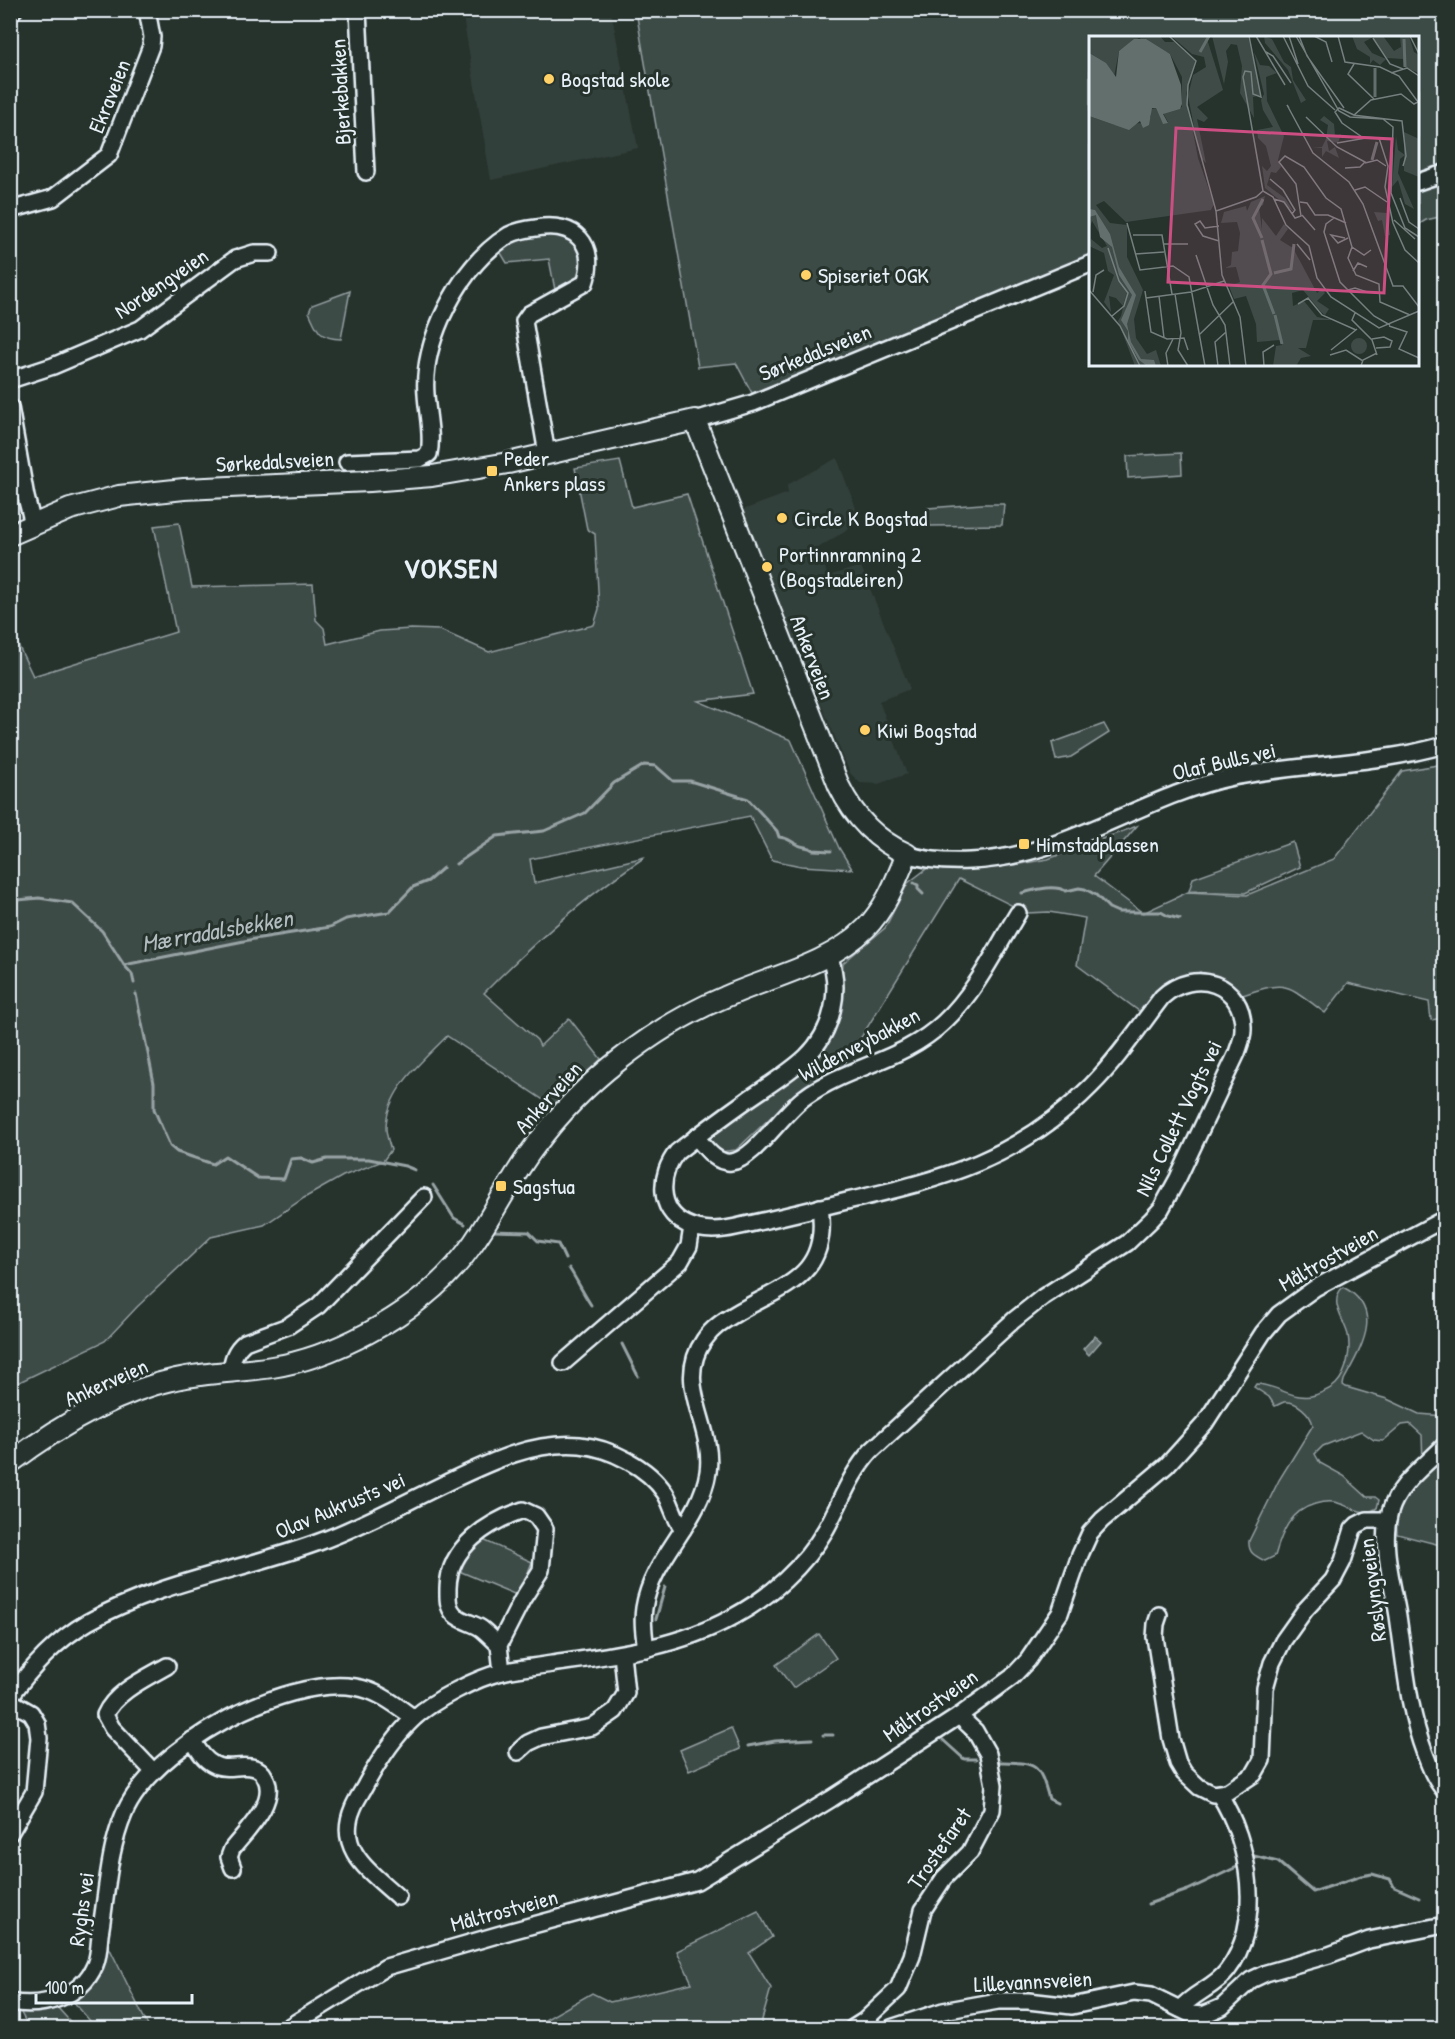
<svg xmlns="http://www.w3.org/2000/svg" width="1455" height="2039" font-family="'Patrick Hand',sans-serif">
	<rect width="100%" height="100%" fill="#26332d"/>
	<filter id="ink" filterUnits="userSpaceOnUse"><feTurbulence type="fractalNoise" baseFrequency=".0167" numOctaves="2"/><feDisplacementMap in="SourceGraphic" scale="12" xChannelSelector="R" yChannelSelector="G"/><feConvolveMatrix kernelMatrix="1 2 1 2 8 2 1 2 1" color-interpolation-filters="sRGB"/></filter>
	<g filter="url(#ink)">
		<g fill="#333f3a">
			<path d="M462,11H611L638,148L491,180Z"/>
			<path d="M837,458L857,511L855,525L818,548L828,576L861,566L910,689L879,701L907,774L878,784L860,783L850,773L740,511L788,493L787,485Z"/>
		</g>
		<g fill="#3e4b47" stroke="#939ea0" stroke-width="1.5">
			<path d="M636,11H1444V168L1418,175V38H1090V261L752,393L736,363L698,367Z"/>
			<path d="M1444,185V216L1426,220L1418,225V189Z"/>
			<path d="M560,231L583,248L581,281L556,295L549,259L507,263L498,248L514,238Z"/>
			<path d="M350,291L341,339C318,338 318,331 309,312L312,305Z"/>
			<path d="M1181,453L1182,474L1128,478L1127,456Z"/>
			<path d="M620,461L632,507L687,494L753,694L698,701L791,740L839,848L852,869L801,866L772,860L750,816L530,859L534,883L645,857C586,896 534,942 484,993L537,1040L540,1046L569,1018L601,1059L554,1107L447,1036C423,1061 386,1090 386,1128C386,1135 389,1143 391,1150L383,1161L343,1176L304,1198L264,1225L211,1237L137,1307L105,1341L11,1386L10,628L33,676L176,632L154,526L179,523L192,587L313,584L316,620L324,628L327,644L380,631L411,629L440,630L489,652L594,625L599,609L595,534L587,529L575,468Z"/>
			<path d="M982,504H1004L1002,525L930,526L928,508Z"/>
			<path d="M1104,724L1109,733L1071,757L1056,760L1052,743Z"/>
			<path d="M1444,764V1018L1431,1020L1429,1002L1348,983L1325,1013C1286,984 1288,979 1240,996L1200,972L1139,1011L1077,965L1085,918L1049,912L1027,913L959,879L844,1065L804,1086L736,1150L719,1152L707,1137L795,1072L840,1005L843,963L885,928L908,883L929,867L968,863L1014,865L1048,859L1137,826L1094,876L1143,913L1188,892L1247,895L1334,859L1402,771Z"/>
			<path d="M1293,842L1300,867L1245,893L1189,891L1193,878Z"/>
			<path d="M1343,1287C1386,1310 1361,1348 1344,1380L1343,1385L1346,1387L1387,1399L1419,1414L1444,1416V1546L1397,1534L1396,1513L1401,1500L1423,1464L1422,1435L1410,1424L1402,1425L1383,1441L1374,1440L1361,1431L1323,1446L1315,1454L1320,1463L1344,1476L1367,1497H1375L1379,1500L1377,1508C1363,1517 1352,1507 1338,1503C1331,1501 1322,1502 1315,1504C1290,1511 1282,1532 1275,1556L1265,1561C1255,1556 1248,1553 1249,1541L1279,1480L1313,1425C1311,1414 1296,1400 1284,1402C1281,1403 1278,1405 1275,1406L1269,1397L1254,1387L1256,1384C1276,1384 1295,1402 1315,1395C1323,1392 1330,1390 1336,1384C1347,1373 1351,1350 1348,1335C1344,1319 1328,1302 1343,1287Z"/>
			<path d="M481,1539L532,1562L519,1596L459,1571L469,1550Z"/>
			<path d="M819,1634L836,1658L793,1688L776,1665Z"/>
			<path d="M731,1728L740,1749L689,1771L680,1750Z"/>
			<path d="M758,1911L772,1937L749,1953L771,1988L760,2027L755,2028H537L536,2025L592,1993L610,2002L692,1983L677,1951Z"/>
			<path d="M109,1947L149,2028H83L90,2021L72,2000L101,1970Z"/>
			<path d="M57,2007L76,2028H29L19,2009L34,2010Z"/>
		</g>
		<path fill="#636f6d" stroke="#98a3a5" stroke-width="1.5" d="M1095,1336L1101,1341L1089,1355L1083,1349Z"/>
		<g fill="none" stroke-linecap="round" stroke-linejoin="round">
			<g stroke="#98a3a5" stroke-width="3">
				<path d="M456,864L497,836L544,831L585,813L614,783L644,765L656,766L673,781H690L748,799L777,831L779,837C790,838 790,842 798,845C804,848 808,846 813,850L831,851"/>
				<path d="M914,883L918,885V889L923,894"/>
				<path d="M1022,893C1035,890 1053,884 1066,891L1079,888L1085,889L1096,895L1109,908L1118,912H1161L1168,916L1180,919"/>
				<path d="M10,906L18,900L39,898L72,903L102,931L124,965L254,939L330,927L346,919L389,912L413,887L428,881L443,868"/>
				<path d="M124,965L132,974L134,983"/>
				<path d="M136,994L154,1083V1109L170,1146L177,1152L213,1164L225,1156L258,1178L284,1179L291,1159L301,1158L313,1163L327,1159H369L405,1166L415,1170"/>
				<path d="M433,1185L454,1218L465,1224"/>
				<path d="M491,1231L529,1232L538,1241L558,1244L565,1259"/>
				<path d="M569,1268C577,1280 583,1293 591,1305"/>
				<path d="M622,1344L638,1376"/>
				<path d="M656,1619L665,1587"/>
				<path d="M823,1735H833"/>
				<path d="M943,1740L964,1759H976"/>
				<path d="M748,1746L775,1741L812,1739"/>
				<path d="M1000,1762C1036,1763 1039,1762 1049,1799L1057,1803"/>
				<path d="M1250,1860L1254,1856L1278,1862L1313,1892L1361,1876L1372,1874L1390,1879L1394,1887L1419,1898"/>
				<path d="M1148,1904L1188,1890L1241,1865"/>
			</g>
			<defs>
				<g id="minor">
					<path d="M358,10L366,172"/>
					<path d="M10,11L14,10"/>
					<path d="M1418,182L1444,173"/>
					<path d="M10,210L53,198L109,155L151,46L152,37L147,10"/>
					<path d="M10,380L53,366L140,329L235,259L254,253H270"/>
					<path d="M10,407L26,497L33,524"/>
					<path d="M695,420L753,403L1090,264"/>
					<path d="M347,462L420,459L429,454C433,435 427,413 426,394C424,369 431,342 441,319C456,286 478,254 509,235C517,231 527,229 536,228C575,221 598,245 585,283L529,314L524,321L547,454"/>
					<path d="M907,854C927,861 948,862 970,861C1067,857 1141,796 1233,777C1303,763 1375,765 1444,745"/>
					<path d="M696,1137C705,1147 716,1164 731,1162C754,1160 784,1111 805,1097C849,1065 902,1062 944,1022C976,992 996,949 1018,913"/>
					<path d="M563,1363L680,1262L689,1246L692,1227"/>
					<path d="M231,1372C232,1359 235,1350 245,1342L288,1326L318,1306L424,1197"/>
					<path d="M1444,1446C1424,1467 1399,1483 1390,1512C1380,1544 1393,1584 1398,1616C1405,1663 1408,1709 1425,1754C1430,1767 1435,1780 1444,1790"/>
					<path d="M1159,1615L1156,1624L1155,1637L1171,1739L1178,1763L1184,1773L1199,1787L1213,1794L1227,1792L1254,1774L1262,1760L1265,1688L1272,1663L1283,1641L1305,1610L1333,1580L1343,1561L1353,1529L1357,1525L1367,1520H1388"/>
					<path d="M499,1645L522,1600L541,1570L545,1529L536,1516L523,1510C489,1522 449,1546 448,1588C448,1598 447,1606 454,1614C462,1622 474,1623 482,1629C488,1634 494,1640 499,1645L502,1672"/>
					<path d="M646,1649C644,1635 642,1621 644,1608C652,1557 700,1523 708,1472C715,1426 673,1384 704,1340C712,1328 723,1321 735,1314C784,1285 830,1277 820,1207"/>
					<path d="M10,1697C32,1667 55,1641 88,1622C159,1582 243,1570 319,1542C363,1526 404,1503 446,1483C488,1463 532,1441 580,1445C610,1448 648,1467 665,1493C672,1504 674,1518 683,1529"/>
					<path d="M10,1701L31,1713L37,1723L39,1738L34,1792L10,1833"/>
					<path d="M192,1740C198,1749 203,1759 213,1764C227,1772 241,1763 255,1768C259,1769 263,1773 265,1777C279,1801 245,1832 232,1849L229,1857L233,1868"/>
					<path d="M518,1752L528,1743L541,1737L592,1727L615,1711L626,1693L622,1654"/>
					<path d="M153,1771L112,1728L105,1715C115,1692 146,1678 167,1666"/>
					<path d="M398,1897C371,1872 335,1850 353,1808C356,1800 362,1792 366,1784C378,1762 395,1736 414,1718C434,1700 476,1678 502,1672C518,1668 535,1667 552,1664C613,1655 676,1648 731,1618C769,1598 804,1567 826,1529C841,1502 850,1474 871,1451L1014,1320L1043,1297L1127,1243L1151,1220L1161,1209L1178,1178L1237,1053C1239,1046 1243,1038 1243,1030C1245,983 1194,967 1162,997C1139,1027 1118,1059 1091,1086C1019,1159 944,1179 847,1201C810,1210 773,1219 736,1227C719,1231 702,1232 686,1224C657,1210 659,1174 677,1152C700,1134 723,1117 747,1100C767,1086 789,1073 806,1057C833,1031 842,989 829,955"/>
					<path d="M10,2002C42,2008 81,1998 95,1965C99,1956 99,1944 100,1934C107,1894 108,1852 124,1814C152,1747 283,1676 355,1687C377,1690 396,1705 414,1718"/>
					<path d="M1180,2009C1193,1993 1215,1987 1227,1971C1264,1923 1250,1842 1219,1794"/>
					<path d="M287,2028L386,1967L511,1931L697,1881L831,1799L959,1716L1012,1677L1028,1660L1060,1613L1080,1555L1090,1533L1102,1520L1167,1465L1205,1423L1263,1333L1279,1314L1315,1288L1444,1219"/>
					<path d="M853,2028L864,2021L898,1989L912,1956L923,1910L944,1878L970,1852L992,1810L994,1785L988,1754L975,1731L959,1716"/>
					<path d="M891,2028L943,2011L998,2001H1028L1072,2006L1134,1993L1151,1995L1190,2014L1203,2015L1222,2007L1251,1980L1266,1973L1329,1955L1369,1940L1444,1925"/>
				</g>
				<path id="major" d="M10,535L70,509L119,496L184,489L370,481L432,476L508,463L695,420L839,786C854,817 875,840 907,854C896,880 887,906 866,928C831,964 770,977 725,997C686,1013 651,1035 618,1061C587,1085 559,1114 535,1146C512,1176 496,1210 474,1242C448,1281 409,1311 368,1333C338,1349 305,1362 272,1367C240,1372 208,1372 176,1379C116,1392 59,1426 10,1463"/>
			</defs>
			<use href="#minor" stroke="#e8f1f8" stroke-width="20"/>
			<use href="#major" stroke="#e8f1f8" stroke-width="24"/>
			<use href="#minor" stroke="#26332d" stroke-width="15"/>
			<use href="#major" stroke="#26332d" stroke-width="20"/>
		</g>
	</g>
	<g fill="#ffd166" stroke="#26332d" stroke-width="2">
		<circle cx="549" cy="79" r="6"/>
		<circle cx="806" cy="275" r="6"/>
		<rect x="486" y="465" width="12" height="12" rx="3"/>
		<circle cx="782" cy="518" r="6"/>
		<circle cx="767" cy="567" r="6"/>
		<circle cx="865" cy="730" r="6"/>
		<rect x="1018" y="838" width="12" height="12" rx="3"/>
		<rect x="495" y="1180" width="12" height="12" rx="3"/>
	</g>
	<g text-anchor="middle" stroke-width="6" stroke-linejoin="round" paint-order="stroke">
		<g font-size="22" fill="#e8f1f8" stroke="#26332d" text-anchor="start">
			<text x="561" y="87">Bogstad skole</text>
			<text x="818" y="283">Spiseriet OGK</text>
			<text x="504" y="466">Peder<tspan x="504" dy="25">Ankers plass</tspan></text>
			<text x="794" y="526">Circle K Bogstad</text>
			<text x="779" y="562">Portinnramning 2<tspan x="779" dy="25">(Bogstadleiren)</tspan></text>
			<text x="877" y="738">Kiwi Bogstad</text>
			<text x="1036" y="852">Himstadplassen</text>
			<text x="513" y="1194">Sagstua</text>
		</g>
		<g font-size="22" fill="#e8f1f8" stroke="#26332d">
			<text transform="translate(340 92) rotate(-93)" y="8">Bjerkebakken</text>
			<text transform="translate(109 96) rotate(-68)" y="8">Ekraveien</text>
			<text transform="translate(161 283) rotate(-34)" y="8">Nordengveien</text>
			<text transform="translate(815 352) rotate(-22)" y="8">Sørkedalsveien</text>
			<text transform="translate(275 461) rotate(-3)" y="8">Sørkedalsveien</text>
			<text transform="translate(813 657) rotate(69)" y="8">Ankerveien</text>
			<text transform="translate(1224 761) rotate(-13)" y="8">Olaf Bulls vei</text>
			<text transform="translate(859 1044) rotate(-28)" y="8">Wildenveybakken</text>
			<text transform="translate(548 1097) rotate(-48)" y="8">Ankerveien</text>
			<text transform="translate(1178 1118) rotate(-64)" y="8">Nils Collett Vogts vei</text>
			<text transform="translate(1328 1258) rotate(-30)" y="8">Måltrostveien</text>
			<text transform="translate(106 1382) rotate(-24)" y="8">Ankerveien</text>
			<text transform="translate(340 1505) rotate(-23)" y="8">Olav Aukrusts vei</text>
			<text transform="translate(1372 1590) rotate(-97)" y="8">Røslyngveien</text>
			<text transform="translate(930 1705) rotate(-35)" y="8">Måltrostveien</text>
			<text transform="translate(939 1848) rotate(-55)" y="8">Trostefaret</text>
			<text transform="translate(81 1909) rotate(-82)" y="8">Ryghs vei</text>
			<text transform="translate(504 1910) rotate(-15)" y="8">Måltrostveien</text>
			<text transform="translate(1033 1981) rotate(-3)" y="8">Lillevannsveien</text>
		</g>
		<g font-size="24" font-style="italic" fill="#b3bdc0" stroke="#26332d">
			<text transform="translate(217 931) rotate(-10)" y="8">Mærradalsbekken</text>
		</g>
		<g font-size="28" font-weight="bold" letter-spacing="1.5" fill="#e8f1f8" stroke="#26332d">
			<text x="451" y="578">VOKSEN</text>
		</g>
	</g>
	<g transform="translate(1089 36)">
		<rect width="330" height="330" fill="#26332d"/>
		<path d="M0,0H71L76,6H85L106,25L97,58L109,122L125,168L122,174L37,186L15,165L7,169L21,187L38,189V221L54,254L45,283L47,302L58,318L67,314L72,330H46L29,285L32,280L38,255L34,270L27,262L20,260L22,276L15,266L25,239L19,235L15,217L0,210L2,203L13,212L18,210L3,185L0,195V80L26,89L53,87L62,81V73L67,72L74,87L79,86L74,77L93,71V41L81,18L50,2L30,15L25,41L0,17ZM82,0H120L118,3L134,54L108,71L119,82L115,86L108,83L117,127L111,121L99,60L104,39L117,31L115,21L103,18ZM123,0H159L172,59L164,61L165,82L151,57L153,30L148,9L142,8L137,15L139,26L135,48ZM175,0L183,3L195,26L202,31L204,44L217,64L212,67L199,34L176,7ZM263,0H294L305,15L312,11L311,0H320L325,16L330,19V37L315,31L314,23L298,22L284,1L275,6L283,17L297,23L291,29L284,24L281,28V21L268,13ZM165,16L171,29L180,30L188,37L177,41L178,65L195,100L189,124L192,131L187,137L182,136L178,149L196,162L205,176L176,152L173,130L178,135L182,130L177,110L169,102L168,94L184,91L174,74L172,64L175,58ZM235,80L245,88L246,100L252,98L249,107L238,105L240,115L246,111L250,122L237,115L233,121V112L223,111H233L237,103L239,89L231,84ZM315,96L330,103V141L315,135ZM307,100L309,114L316,119L311,123L309,137L325,173L316,168L309,144L303,151ZM176,160L174,169L170,171L173,194V182L187,200L195,188L199,193L191,204L204,212L228,257L233,253L236,257L228,265L240,273L236,279L232,276L214,254L203,257L204,270L215,265L228,281L245,284H224L217,312H209L222,320L212,322L207,330H184L187,310L193,309L191,304L168,306L167,288L157,260L145,263L140,250L151,246L147,231L136,232L142,229L143,216L149,215L151,197L148,186L132,187L135,176L157,170L158,175L162,166ZM285,176L298,177L301,199L296,200L293,184L289,185ZM262 310a8 8 0 1 1 16 0a8 8 0 1 1-16 0Z" fill="#3e4b47"/>
		<path d="M45,3H57L81,18L92,49L93,68L91,73L74,78L79,87L74,88L67,72H63L60,89L54,92L51,85L40,94L0,80V17L17,27L27,41L30,15ZM0,173L6,174L21,198L30,231L47,259L38,288L42,306L52,323L65,324L67,330H58L50,324L39,305V295L32,284L43,259L30,239L23,211L11,201L7,179L0,181Z" fill="#636f6d"/>
		<path fill="none" stroke="#636f6d" stroke-width="3" d="M315,3L316,31M111,16L120,0M286,32V61M283,124L288,106M173,202L164,182L174,163M173,204L182,238L174,249L185,278M185,237L202,233L205,208M186,279L193,308"/>
		<path fill="none" stroke="#747f7e" stroke-width="1.5" d="M80,0L107,25L99,49L98,69L127,175M160,0L172,61L164,58L162,36L156,35L154,41L174,155M167,0L196,49M194,0L219,50L246,74M200,0L209,28M207,0L250,75L261,81L294,83L304,91L302,157L316,192L330,201M210,0L218,20L255,72M225,0L237,6L243,26M249,0L256,26L291,31L310,40L329,66L325,68L312,58L282,64L265,79L250,72L246,76L253,87L273,101L290,102L299,130L296,151L304,187L316,214L330,227M321,0L330,18M284,2L301,28L314,33M177,16L184,20L202,47M265,28L259,38L285,63M302,37L318,32L330,40M200,72L198,69L224,117L260,146L274,168L304,250H314L330,271M264,79L313,85L317,120L314,130M217,81L248,111L276,126L271,131L256,132M248,107L277,102M276,127L288,124L297,130M181,143L194,154L206,174L203,178M266,154L276,151L298,166M311,162L320,186L330,193M185,163L195,166L206,182L212,180L207,148L190,126L196,120L215,131L237,162L252,173L263,211L275,219L282,214M211,166L218,167L226,179H239L257,187M213,179L226,194M245,182L237,188L235,196L251,246L285,280L301,289M305,184L326,203M38,187L51,234L84,230L100,241L116,330M44,199H73L83,258M256,202L242,199L249,207L259,202M130,205L114,200L106,188L111,185L116,192L130,190M74,208H99M208,208L221,224M263,211L259,222L267,239L290,248L291,266L321,279M19,212L30,245L39,257L35,270L23,280M46,218L75,216M107,219L124,269L136,289L141,330M264,235L269,227L278,231M0,254L31,290L51,330M259,254L266,252L278,256M56,255L62,296L78,303L95,302L99,314M4,256L7,239L15,234M86,258L92,297L89,314L99,330M70,260L75,302M57,262L102,256L135,245M209,268L219,262L233,279L267,294M266,277L263,284L283,304L288,319M300,290L318,296L310,313L330,322M111,298L144,266M283,303L295,301L303,305L301,311L287,312M242,314L268,293M241,319L257,314L274,325M79,330L77,317L84,303M129,330L126,306L137,296M157,330L151,281L133,239L127,175L167,161L174,155L184,161L197,189L220,210L228,242L242,261L290,292L330,275M175,330L174,316L185,309M272,330L274,324L288,317"/>
		<path fill="#cc4e82" fill-opacity="0.15" stroke="#cc4e82" stroke-width="3" d="M87,92L303,103L295,257L79,246Z"/>
		<rect width="330" height="330" fill="none" stroke="#e8f1f8" stroke-width="3"/>
	</g>
	<rect width="1455" height="2039" fill="none" stroke="#26332d" stroke-width="36"/>
	<rect x="18" y="18" width="1419" height="2003" fill="none" stroke="#e8f1f8" stroke-width="2" filter="url(#ink)"/>
	<path d="M36 1994v9h156v-9" fill="none" stroke="#e8f1f8" stroke-width="3"/>
	<text x="45" y="1994" font-size="18" fill="#e8f1f8" stroke="#26332d" stroke-width="4.5" paint-order="stroke">100 m</text>
</svg>
